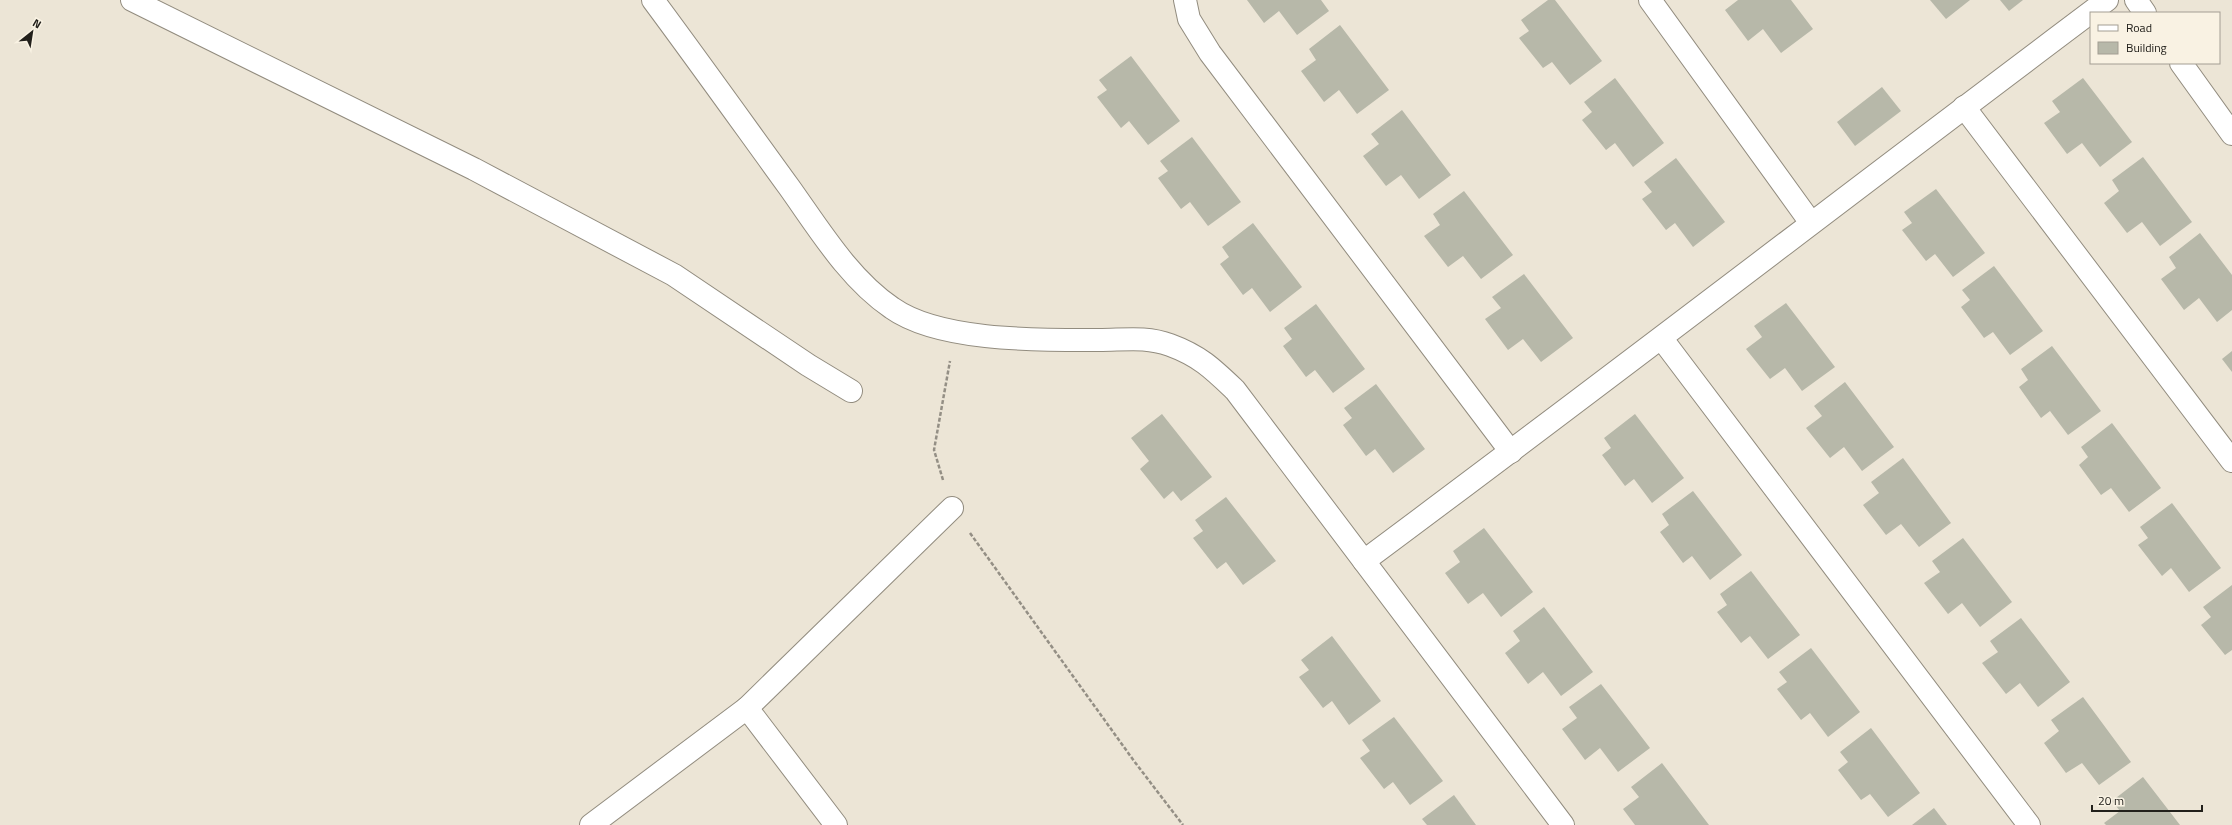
<svg xmlns="http://www.w3.org/2000/svg" width="2232" height="825" font-family="'Titillium Web',sans-serif">
	<rect width="100%" height="100%" fill="#ece5d6"/>
	<g fill="#b7b8a9">
		<path d="M1247,0H1321L1329,11L1297,35L1279,11L1264,23Z"/>
		<path d="M1548,0H1555L1602,61L1570,85L1552,62L1543,68L1519,38L1529,31L1521,20Z"/>
		<path d="M1738,0H1791L1813,29L1781,53L1763,29L1748,41L1725,10Z"/>
		<path d="M1930,0H1970L1946,19Z"/>
		<path d="M2000,0H2023L2009,11Z"/>
		<path d="M1340,25L1389,90L1357,114L1339,90L1324,102L1301,71L1316,60L1309,49Z"/>
		<path d="M1131,56L1180,121L1148,145L1129,121L1121,128L1097,97L1107,90L1099,80Z"/>
		<path d="M1615,78L1664,143L1633,167L1615,143L1606,150L1582,120L1592,112L1584,102Z"/>
		<path d="M2083,78L2132,142L2100,167L2082,143L2067,154L2044,123L2060,112L2052,101Z"/>
		<path d="M1882,87L1901,111L1855,146L1837,122Z"/>
		<path d="M1402,110L1451,175L1419,199L1401,175L1386,186L1363,156L1379,144L1371,134Z"/>
		<path d="M1192,137L1241,202L1208,226L1190,202L1181,209L1158,178L1168,171L1160,161Z"/>
		<path d="M2143,157L2192,222L2160,246L2142,222L2127,233L2104,203L2119,191L2112,180Z"/>
		<path d="M1676,158L1725,222L1693,247L1675,223L1666,230L1642,199L1652,192L1644,182Z"/>
		<path d="M1936,189L1985,253L1953,277L1935,254L1926,261L1902,230L1912,223L1904,212Z"/>
		<path d="M1464,191L1513,255L1481,279L1463,256L1448,267L1424,236L1440,225L1433,214Z"/>
		<path d="M1253,223L1302,287L1270,312L1252,288L1243,295L1220,264L1229,257L1222,247Z"/>
		<path d="M2200,233L2232,275V310L2217,322L2199,298L2184,310L2161,279L2176,268L2169,257Z"/>
		<path d="M1994,266L2043,331L2010,355L1993,332L1984,338L1961,307L1970,300L1962,290Z"/>
		<path d="M1524,274L1573,338L1541,362L1523,339L1508,350L1485,319L1501,308L1492,297Z"/>
		<path d="M1786,303L1835,367L1802,391L1785,368L1770,379L1746,349L1762,337L1754,326Z"/>
		<path d="M1316,304L1365,369L1333,393L1315,370L1306,377L1283,346L1292,339L1284,328Z"/>
		<path d="M2052,346L2101,411L2068,435L2050,411L2041,418L2019,387L2028,380L2021,369Z"/>
		<path d="M2232,351V372L2222,359Z"/>
		<path d="M1845,382L1894,447L1862,471L1844,447L1830,458L1806,428L1822,416L1814,406Z"/>
		<path d="M1376,384L1425,449L1393,473L1375,449L1366,456L1343,425L1352,418L1344,408Z"/>
		<path d="M1162,414L1212,477L1181,501L1173,491L1164,499L1140,469L1149,461L1131,438Z"/>
		<path d="M1635,414L1684,478L1652,503L1634,479L1625,486L1602,455L1611,448L1604,438Z"/>
		<path d="M2112,423L2161,488L2129,512L2111,488L2101,495L2079,465L2088,457L2081,447Z"/>
		<path d="M1903,458L1951,523L1919,547L1901,524L1886,535L1863,505L1879,493L1871,482Z"/>
		<path d="M1693,491L1742,555L1710,580L1692,556L1683,563L1660,532L1669,525L1662,514Z"/>
		<path d="M1226,497L1276,561L1243,585L1226,562L1217,569L1193,538L1203,531L1195,520Z"/>
		<path d="M2172,503L2221,568L2189,592L2171,568L2162,576L2138,545L2148,538L2140,527Z"/>
		<path d="M1484,528L1533,592L1501,617L1483,593L1468,604L1445,573L1460,562L1453,551Z"/>
		<path d="M1963,538L2012,602L1980,627L1962,603L1948,614L1924,583L1940,572L1932,561Z"/>
		<path d="M1751,571L1800,635L1768,659L1750,636L1741,643L1717,612L1727,605L1720,594Z"/>
		<path d="M2232,585V650L2225,655L2201,625L2211,617L2203,607Z"/>
		<path d="M1544,607L1593,672L1561,696L1543,672L1528,684L1505,653L1520,641L1513,631Z"/>
		<path d="M2021,618L2070,682L2038,707L2020,683L2006,694L1982,663L1998,652L1990,641Z"/>
		<path d="M1332,636L1381,701L1349,725L1332,701L1323,708L1299,677L1309,670L1301,660Z"/>
		<path d="M1811,648L1860,712L1828,737L1810,713L1801,720L1777,689L1787,682L1779,672Z"/>
		<path d="M1601,684L1650,748L1618,772L1600,748L1585,760L1562,729L1577,718L1569,707Z"/>
		<path d="M2083,697L2131,762L2099,785L2082,763L2066,773L2044,743L2059,731L2051,720Z"/>
		<path d="M1394,717L1443,781L1410,805L1393,782L1384,789L1360,758L1370,751L1362,740Z"/>
		<path d="M1871,728L1920,793L1888,817L1870,794L1861,800L1838,770L1848,762L1840,752Z"/>
		<path d="M1662,763L1709,825H1635L1623,809L1639,797L1631,787Z"/>
		<path d="M2143,777L2180,825H2106L2104,823L2120,811L2112,801Z"/>
		<path d="M1454,795L1476,825H1427L1422,819Z"/>
		<path d="M1934,808L1947,825H1912Z"/>
	</g>
	<g fill="none" stroke-linecap="round" stroke-linejoin="round">
		<defs>
			<g id="minor">
				<path d="M132,0L474,169L674,275L808,365L851,391"/>
				<path d="M653,0C699,62 744,125 789,187C819,229 849,279 892,308C940,342 1041,340 1099,340C1124,340 1146,336 1170,345C1200,356 1213,369 1235,390L1563,825"/>
				<path d="M1185,0L1189,19L1210,53L1511,452"/>
				<path d="M1650,0L1811,223"/>
				<path d="M2136,0L2145,13"/>
				<path d="M2181,63L2232,134"/>
				<path d="M1964,107L2232,461"/>
				<path d="M1662,339L2029,825"/>
				<path d="M1364,561C1613,376 1859,186 2107,0"/>
				<path d="M747,708L836,825"/>
				<path d="M591,825L747,708L952,508"/>
			</g>
		</defs>
		<use href="#minor" stroke="#928c7f" stroke-width="24"/>
		<g stroke="#948f85" stroke-width="2.5" stroke-dasharray="4 2" stroke-linecap="butt">
			<path d="M943,480L934,450L950,361"/>
			<path d="M970,533L1134,761L1183,825"/>
		</g>
		<use href="#minor" stroke="#fff" stroke-width="22"/>
	</g>
	<rect x="2090" y="12" width="130" height="52" fill="#f9f2e3" stroke="#a39e93"/>
	<rect x="2098" y="25" width="20" height="6" fill="#ffffff" stroke="#a39e93"/>
	<text x="2126" y="32" font-size="12" fill="#22201b">Road</text>
	<rect x="2098" y="42" width="20" height="12" fill="#b7b8a9" stroke="#a39e93"/>
	<text x="2126" y="52" font-size="12" fill="#22201b">Building</text>
	<g transform="translate(32 32) rotate(30)" stroke="#f9f2e3" stroke-width="3" paint-order="stroke">
	<path d="M0-3L7 15L0 10L-7 15Z" fill="#22201b"/>
	<text y="-6" font-size="11" font-weight="bold" text-anchor="middle" fill="#22201b">N</text>
	</g>
	<path d="M2092 805v6h110v-6" fill="none" stroke="#22201b" stroke-width="2"/>
	<text x="2098" y="805" font-size="12" fill="#22201b" stroke="#f9f2e3" stroke-width="3" paint-order="stroke">20 m</text>
</svg>
